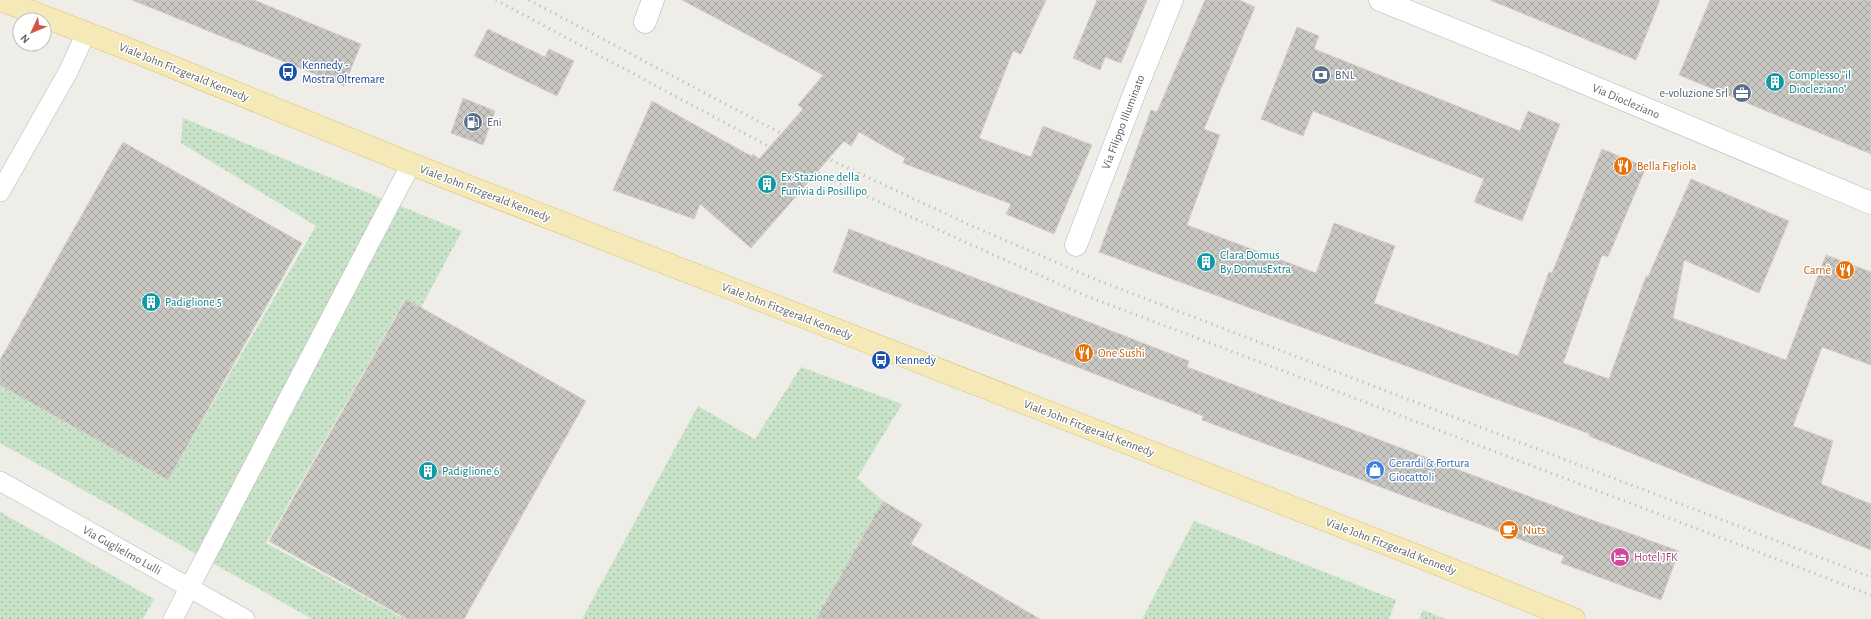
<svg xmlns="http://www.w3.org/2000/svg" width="1871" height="619" font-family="'Alegreya Sans',sans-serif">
	<defs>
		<pattern id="green-dots" width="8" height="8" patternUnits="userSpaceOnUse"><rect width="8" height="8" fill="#c8e3c8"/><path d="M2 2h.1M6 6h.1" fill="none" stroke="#a6bba6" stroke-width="1.8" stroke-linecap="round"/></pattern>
		<pattern id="building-cross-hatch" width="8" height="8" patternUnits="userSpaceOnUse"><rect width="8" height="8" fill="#c8c7c2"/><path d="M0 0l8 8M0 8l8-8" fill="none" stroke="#a6a5a1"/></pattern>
	</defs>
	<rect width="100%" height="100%" fill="#efede8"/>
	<g fill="url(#green-dots)">
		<path d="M183,118L462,231L419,311L405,299L266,543L405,619H312L0,443V385L168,480L316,226L181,143Z"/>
		<path d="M801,367L902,404L857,478L883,501L816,619H582L698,406L755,439Z"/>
		<path d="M0,512L154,599L143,619H0Z"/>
		<path d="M1194,521L1396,600L1389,619H1142Z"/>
		<path d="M1423,610L1445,619H1419Z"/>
	</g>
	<g fill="url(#building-cross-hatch)" stroke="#d3cfc7">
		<path d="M132,0H254L361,44L344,86Z"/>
		<path d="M682,0H1046L1021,54L1013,51L979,138L1031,157L1043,126L1092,145L1054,234L1006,214L1011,204L903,163L905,158L859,132L851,146L844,141L751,248L700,204L694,219L613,190L652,101L751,156L753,154L759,159L803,109L798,105L823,75Z"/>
		<path d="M1097,0H1147L1121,63L1105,57L1100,70L1073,58Z"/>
		<path d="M1205,0H1239L1255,7L1204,129L1220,135L1187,225L1316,273L1334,223L1395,246L1374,303L1518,356L1549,272L1552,273L1602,149L1646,167L1608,257L1602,255L1563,363L1609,379L1646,276L1648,277L1691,179L1789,221L1759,293L1684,260L1673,318L1786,360L1826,255L1871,272V365L1822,347L1793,426L1833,441L1821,484L1871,504V550L1589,436L1590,434L1099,252L1151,110L1157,112Z"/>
		<path d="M1490,0H1660L1636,60Z"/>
		<path d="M1710,0H1871V154L1679,75Z"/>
		<path d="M1297,27L1319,36L1314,49L1520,131L1528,111L1560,124L1522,221L1474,202L1484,179L1313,111L1303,136L1261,119Z"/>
		<path d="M488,29L545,57L549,49L574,61L557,96L474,56Z"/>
		<path d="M463,98L495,111L483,145L451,133Z"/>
		<path d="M123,142L302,243L168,480L0,385V360Z"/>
		<path d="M849,229L1189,361L1187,367L1578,515L1679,551L1661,600L1561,563L1564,556L1202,420L1203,416L833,272Z"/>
		<path d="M406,299L586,401L464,619H407L269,541Z"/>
		<path d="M883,501L922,524L911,544L1040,619H816Z"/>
	</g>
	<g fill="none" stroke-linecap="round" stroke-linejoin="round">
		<defs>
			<g id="pedestrian">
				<path d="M0,192L68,72L86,33"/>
				<path d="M0,481L245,619"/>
				<path d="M173,619L411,164"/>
			</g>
			<g id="minor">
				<path d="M645,22L653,0"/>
				<path d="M1076,245L1136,89L1172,0"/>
			</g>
			<path id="tertiary" d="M1380,0L1534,62L1871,203"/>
			<path id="primary" d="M1,0L133,51L411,164L1425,559L1574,619"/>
		</defs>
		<use href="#pedestrian" stroke="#b5b7ba" stroke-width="20"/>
		<use href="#minor" stroke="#b5b7ba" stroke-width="23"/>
		<use href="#tertiary" stroke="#b5b7ba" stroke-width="23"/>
		<use href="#primary" stroke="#e0bf70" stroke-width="23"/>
		<use href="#pedestrian" stroke="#fff" stroke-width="19"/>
		<use href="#minor" stroke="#fff" stroke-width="22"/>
		<use href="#tertiary" stroke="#fff" stroke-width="22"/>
		<use href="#primary" stroke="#f5eab7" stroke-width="22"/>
		<g stroke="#b3b4b4" stroke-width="3" stroke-dasharray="1 5" stroke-linecap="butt">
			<path d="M496,0L826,177L967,243L1084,295L1871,595"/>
			<path d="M529,0L837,163L970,225L1097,280L1871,577"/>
		</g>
	</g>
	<defs>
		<symbol id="bus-disc" viewBox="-11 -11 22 22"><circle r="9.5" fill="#1a4fb4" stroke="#fff"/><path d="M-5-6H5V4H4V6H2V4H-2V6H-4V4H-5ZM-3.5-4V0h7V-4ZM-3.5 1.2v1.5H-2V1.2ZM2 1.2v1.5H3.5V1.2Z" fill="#fff"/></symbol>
		<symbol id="bank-disc" viewBox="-11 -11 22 22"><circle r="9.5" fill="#5c6f8a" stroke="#fff"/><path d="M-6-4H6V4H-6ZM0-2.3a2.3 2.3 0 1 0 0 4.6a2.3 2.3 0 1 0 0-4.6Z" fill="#fff"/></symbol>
		<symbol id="building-disc" viewBox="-11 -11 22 22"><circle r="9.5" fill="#0f9aa8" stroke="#fff"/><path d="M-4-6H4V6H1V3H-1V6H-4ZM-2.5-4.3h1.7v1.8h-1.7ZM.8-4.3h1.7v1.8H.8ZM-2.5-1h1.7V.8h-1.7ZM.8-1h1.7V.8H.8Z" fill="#fff"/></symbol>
		<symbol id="office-disc" viewBox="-11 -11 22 22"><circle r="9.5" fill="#5c6f8a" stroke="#fff"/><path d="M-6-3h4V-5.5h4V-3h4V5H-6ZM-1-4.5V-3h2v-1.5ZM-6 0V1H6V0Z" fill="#fff"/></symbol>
		<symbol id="fuel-disc" viewBox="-11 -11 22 22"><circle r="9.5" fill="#5c6f8a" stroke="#fff"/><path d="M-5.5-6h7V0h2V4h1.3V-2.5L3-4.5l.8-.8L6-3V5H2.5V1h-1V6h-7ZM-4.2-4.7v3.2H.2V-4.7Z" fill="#fff"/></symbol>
		<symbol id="restaurant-disc" viewBox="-11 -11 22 22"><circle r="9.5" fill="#e8710a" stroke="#fff"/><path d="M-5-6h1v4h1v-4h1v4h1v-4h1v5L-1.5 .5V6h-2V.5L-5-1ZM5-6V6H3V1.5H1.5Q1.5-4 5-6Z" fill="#fff"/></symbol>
		<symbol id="shop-disc" viewBox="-11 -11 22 22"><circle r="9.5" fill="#3f7fe0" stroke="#fff"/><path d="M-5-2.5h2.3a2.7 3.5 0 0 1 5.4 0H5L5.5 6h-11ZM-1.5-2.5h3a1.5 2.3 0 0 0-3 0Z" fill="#fff"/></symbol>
		<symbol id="cafe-disc" viewBox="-11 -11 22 22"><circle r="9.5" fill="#e8710a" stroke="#fff"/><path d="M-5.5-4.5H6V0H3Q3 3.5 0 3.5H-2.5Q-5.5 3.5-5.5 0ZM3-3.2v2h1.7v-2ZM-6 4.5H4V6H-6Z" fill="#fff"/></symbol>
		<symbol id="hotel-disc" viewBox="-11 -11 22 22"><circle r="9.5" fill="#d1479c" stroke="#fff"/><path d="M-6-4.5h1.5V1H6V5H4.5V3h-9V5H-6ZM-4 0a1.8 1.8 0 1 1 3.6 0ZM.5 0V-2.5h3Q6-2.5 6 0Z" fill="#fff"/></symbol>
	</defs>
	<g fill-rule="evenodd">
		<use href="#bus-disc" x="277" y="61" width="22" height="22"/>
		<use href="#bank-disc" x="1310" y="64" width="22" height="22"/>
		<use href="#building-disc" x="1764" y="71" width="22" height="22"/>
		<use href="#office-disc" x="1731" y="82" width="22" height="22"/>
		<use href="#fuel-disc" x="462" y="111" width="22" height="22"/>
		<use href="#restaurant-disc" x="1612" y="155" width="22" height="22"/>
		<use href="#building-disc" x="756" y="173" width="22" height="22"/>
		<use href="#building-disc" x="1195" y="251" width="22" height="22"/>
		<use href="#restaurant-disc" x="1834" y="259" width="22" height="22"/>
		<use href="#building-disc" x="140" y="291" width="22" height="22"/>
		<use href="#restaurant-disc" x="1073" y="342" width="22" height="22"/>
		<use href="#bus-disc" x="870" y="349" width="22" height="22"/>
		<use href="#shop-disc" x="1364" y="459" width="22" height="22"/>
		<use href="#building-disc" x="417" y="460" width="22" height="22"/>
		<use href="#cafe-disc" x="1498" y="519" width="22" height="22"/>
		<use href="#hotel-disc" x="1609" y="546" width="22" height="22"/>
	</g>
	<g text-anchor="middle" stroke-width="3" stroke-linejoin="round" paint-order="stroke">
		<g font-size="12" fill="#164399" stroke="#fff" text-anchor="start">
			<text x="302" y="69">Kennedy -<tspan x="302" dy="14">Mostra Oltremare</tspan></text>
			<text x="895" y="364">Kennedy</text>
		</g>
		<g font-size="12" fill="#5f6266" stroke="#fff">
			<text transform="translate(184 72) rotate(22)" y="4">Viale John Fitzgerald Kennedy</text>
			<text transform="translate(1626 101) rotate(23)" y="4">Via Diocleziano</text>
			<text transform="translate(1123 122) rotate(-69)" y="4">Via Filippo Illuminato</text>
			<text transform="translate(485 193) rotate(21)" y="4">Viale John Fitzgerald Kennedy</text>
			<text transform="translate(787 311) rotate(21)" y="4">Viale John Fitzgerald Kennedy</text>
			<text transform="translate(1089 428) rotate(21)" y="4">Viale John Fitzgerald Kennedy</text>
			<text transform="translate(1391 546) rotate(21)" y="4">Viale John Fitzgerald Kennedy</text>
			<text transform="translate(122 550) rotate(29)" y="4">Via Guglielmo Lulli</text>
		</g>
		<g font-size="12" fill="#4e5e75" stroke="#fff" text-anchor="start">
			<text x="1335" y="79">BNL</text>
			<text x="1728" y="97" text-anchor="end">e-voluzione Srl</text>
			<text x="487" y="126">Eni</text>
		</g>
		<g font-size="12" fill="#0d838f" stroke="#fff" text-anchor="start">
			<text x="1789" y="79">Complesso "il<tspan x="1789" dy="14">Diocleziano"</tspan></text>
			<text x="781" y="181">Ex Stazione della<tspan x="781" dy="14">Funivia di Posillipo</tspan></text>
			<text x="1220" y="259">Clara Domus<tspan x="1220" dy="14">By DomusExtra</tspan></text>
			<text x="165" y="306">Padiglione 5</text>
			<text x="442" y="475">Padiglione 6</text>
		</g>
		<g font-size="12" fill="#c56008" stroke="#fff" text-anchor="start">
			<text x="1637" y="170">Bella Figliola</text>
			<text x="1831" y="274" text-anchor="end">Carnè</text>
			<text x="1098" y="357">One Sushi</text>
			<text x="1523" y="534">Nuts</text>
		</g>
		<g font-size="12" fill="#366cbe" stroke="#fff" text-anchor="start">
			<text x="1389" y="467">Gerardi &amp; Fortura<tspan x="1389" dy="14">Giocattoli</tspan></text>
		</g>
		<g font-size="12" fill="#b23c85" stroke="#fff" text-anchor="start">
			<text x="1634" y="561">Hotel JFK</text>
		</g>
	</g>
	<g transform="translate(32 32) rotate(226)"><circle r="19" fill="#ffffff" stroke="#bfc0c2"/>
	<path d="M0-3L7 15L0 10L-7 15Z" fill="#d4534a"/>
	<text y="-6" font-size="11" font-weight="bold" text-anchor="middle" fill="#5f6266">N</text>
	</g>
</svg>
